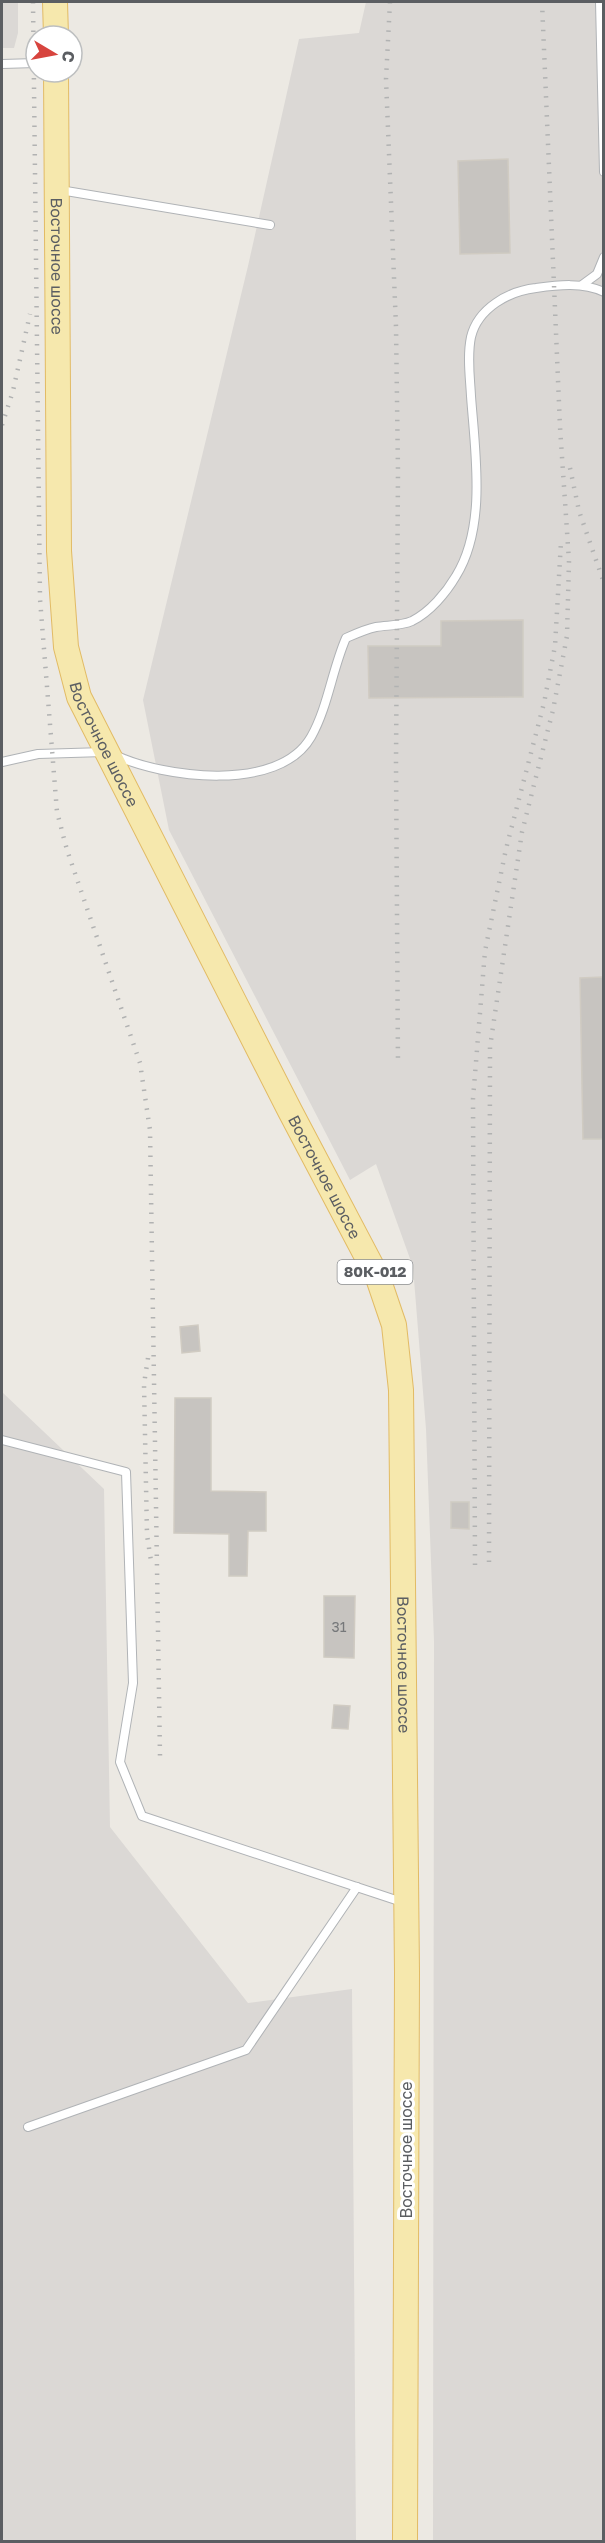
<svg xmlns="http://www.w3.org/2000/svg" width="605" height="2543" font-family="'Golos Text',sans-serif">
	<rect width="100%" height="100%" fill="#ece9e3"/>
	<g fill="#dbd8d5">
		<path d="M2,2H18V33L14,48H2Z"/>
		<path d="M366,2H603V2541H433L434,1641L426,1429L413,1267L376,1164L350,1180L169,830L143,700L248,266L299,39L359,33Z"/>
		<path d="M2,1392L104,1489L110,1827L248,2003L352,1989L356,2541H2Z"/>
	</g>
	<g fill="#c7c4c0" stroke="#d0cbc2" stroke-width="1.5">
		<path d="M508,159L510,253L460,254L458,161Z"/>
		<path d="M523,620V697L369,698L368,646H441V621Z"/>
		<path d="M603,977V1139H583L580,978Z"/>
		<path d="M198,1325L200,1351L182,1353L180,1327Z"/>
		<path d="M175,1398H211V1491L266,1492V1531H248L247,1576H229V1534L174,1533Z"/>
		<path d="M451,1502H469V1529L451,1528Z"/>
		<path d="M324,1596H355L354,1658L324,1657Z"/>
		<path d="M334,1705L350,1706L348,1729L332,1728Z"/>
	</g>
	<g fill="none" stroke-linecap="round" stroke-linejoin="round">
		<defs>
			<g id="service">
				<path d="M600,2L604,172"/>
				<path d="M2,64L36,63"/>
				<path d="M60,190L270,225"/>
				<path d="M582,285L597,274L604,257"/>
				<path d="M115,755C163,778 279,793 311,737C328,707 332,670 346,638C355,634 366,629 376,627C387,625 401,626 412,621C430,612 446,593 456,576C487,526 475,452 471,396C470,377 467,356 471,337C478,308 509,291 536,288C558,285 583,282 604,292"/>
				<path d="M2,762L38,754L104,752"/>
				<path d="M2,1440L126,1472L133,1683L120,1762L142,1816L402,1902"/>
				<path d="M28,2127L246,2050L357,1887"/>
			</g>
			<g id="primary">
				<path d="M55,2L56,36"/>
				<path id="s1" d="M56,72L59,551L66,647L79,697L290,1111L378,1278L394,1325L401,1390L407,1972L405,2542"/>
			</g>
		</defs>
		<use href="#service" stroke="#b0b3b6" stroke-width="10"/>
		<use href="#primary" stroke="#e2bb65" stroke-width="26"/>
		<use href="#service" stroke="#fff" stroke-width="8"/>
		<use href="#primary" stroke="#f6e8ad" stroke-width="24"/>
		<g stroke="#b1b2b2" stroke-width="4.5" stroke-dasharray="1.5 8" stroke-linecap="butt">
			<path d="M33,2L40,599L57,812L67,850L140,1063L150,1130L160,1756"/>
			<path d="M390,2L386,79L396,327L398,472L396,762L398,1065"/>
			<path d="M2,425L13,391L30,314"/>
			<path d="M570,468L579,511L604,583"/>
			<path d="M148,1358L144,1384L147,1535L151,1561"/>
			<path d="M489,1562L490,1047L522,832L553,710L567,636L569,561L560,427L542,2"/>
			<path d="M475,1565L473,1099L485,951L506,849L544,703L555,646L561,542"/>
		</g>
	</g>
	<g text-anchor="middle" stroke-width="6" stroke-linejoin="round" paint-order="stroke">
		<g font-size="14" fill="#76787a">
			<text x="339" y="1632">31</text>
		</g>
		<rect fill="#fff" stroke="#8c8e91" stroke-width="1.5" x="337.5" y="1260" width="75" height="24" rx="4.5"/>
		<g font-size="15" font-weight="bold" fill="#5b5e62">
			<text x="375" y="1277">80К-012</text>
		</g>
		<g font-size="16" fill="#5b5e62" stroke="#fff">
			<text dy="6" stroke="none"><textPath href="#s1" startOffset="194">Восточное шоссе</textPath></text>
			<text dy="6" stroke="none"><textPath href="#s1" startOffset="680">Восточное шоссе</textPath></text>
			<text dy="6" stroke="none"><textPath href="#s1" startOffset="1166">Восточное шоссе</textPath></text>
			<text dy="6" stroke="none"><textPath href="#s1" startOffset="1670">Восточное шоссе</textPath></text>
			<text transform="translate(406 2150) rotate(-90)" y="6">Восточное шоссе</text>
		</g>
	</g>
	<rect width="605" height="2543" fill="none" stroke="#5b5e62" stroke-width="6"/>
	<g transform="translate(54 54) rotate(100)"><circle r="28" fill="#ffffff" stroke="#bdbfc0" stroke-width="1.5"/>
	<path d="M0-4.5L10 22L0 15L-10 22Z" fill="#d7443e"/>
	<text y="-9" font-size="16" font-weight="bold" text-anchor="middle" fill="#5b5e62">С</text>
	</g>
</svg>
